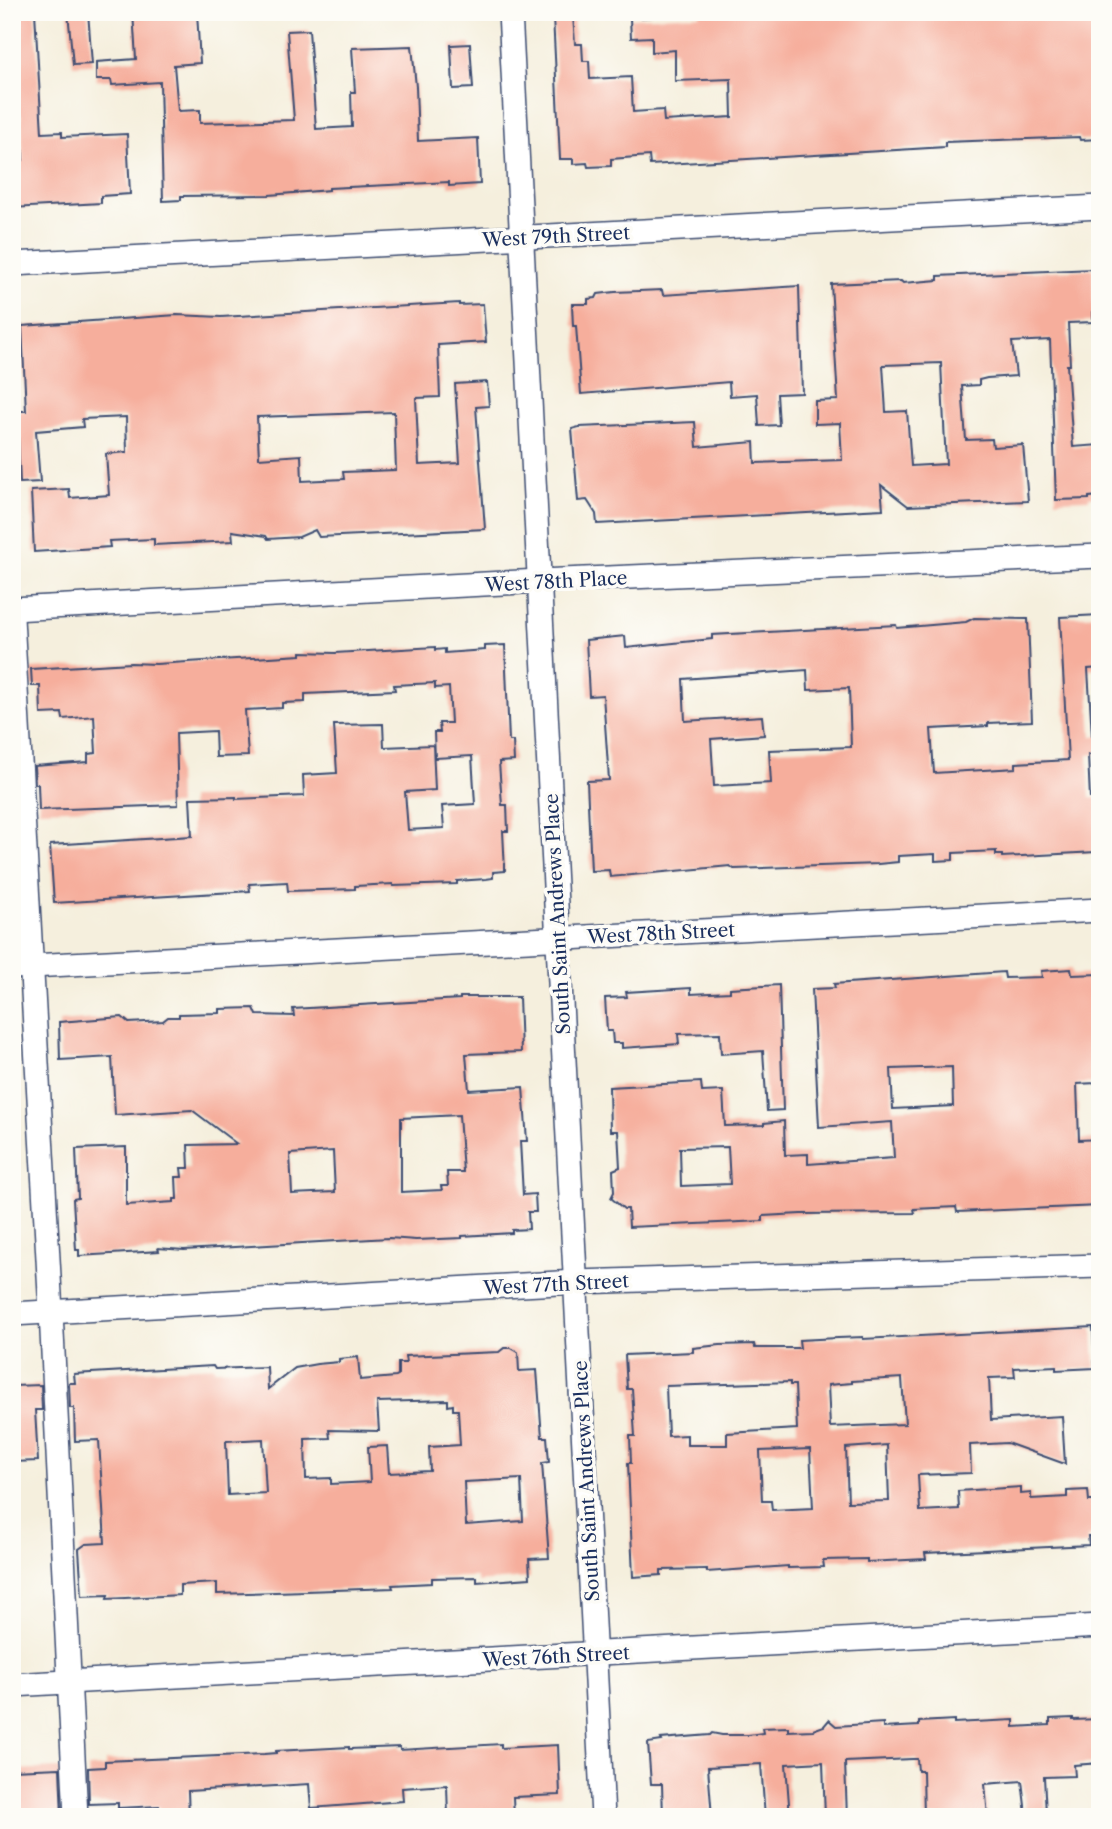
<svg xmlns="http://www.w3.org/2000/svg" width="1112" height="1829" font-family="'Libre Caslon Text',serif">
	<rect width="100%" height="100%" fill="#fdfcf7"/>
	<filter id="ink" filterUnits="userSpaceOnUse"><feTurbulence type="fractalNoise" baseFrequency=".0143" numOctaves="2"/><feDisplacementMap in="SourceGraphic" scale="14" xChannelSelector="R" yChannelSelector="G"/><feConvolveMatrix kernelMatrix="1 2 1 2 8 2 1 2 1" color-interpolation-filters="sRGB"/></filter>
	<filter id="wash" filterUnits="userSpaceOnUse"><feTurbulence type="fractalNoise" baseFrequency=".00686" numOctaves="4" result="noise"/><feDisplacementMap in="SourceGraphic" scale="28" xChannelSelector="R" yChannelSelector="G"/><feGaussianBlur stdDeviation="1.57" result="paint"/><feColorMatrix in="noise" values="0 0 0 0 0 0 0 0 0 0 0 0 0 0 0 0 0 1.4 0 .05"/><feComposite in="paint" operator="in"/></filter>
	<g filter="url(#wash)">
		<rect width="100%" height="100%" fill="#f5efdd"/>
		<g id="blocks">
			<g fill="#f6ae9c" fill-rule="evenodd">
				<path d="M12,12H35L42,133L62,132V137L127,134L130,194L101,196V203L12,208V160H23L21,114H12Z"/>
				<path d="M68,12H88L92,64L73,65Z"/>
				<path d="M133,12H197L200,63L174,65L178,111L200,110V123L294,120L287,31L309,30L316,129L352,127L351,92H355L352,48L412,46L416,87L418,141L478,138L480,184L449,186V182L329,188V190L269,195L181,196V200L163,201L160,82L112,85L111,80H96V62L136,59Z"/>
				<path d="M700,12H1100V139L1080,140L1079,137L945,142V147L650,165L649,156L611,159V166L588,167L587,163L573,164V159H560L553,16L573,15L575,44H582L583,61H589L590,79L631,77L633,112L663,110L664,121L732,117L731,79L675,81V50L652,52V37L631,38L630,18L700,15Z"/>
				<path d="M470,44L473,88L453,89L451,45Z"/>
				<path d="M1093,269V322L1068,323L1070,365H1067L1073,447L1100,445V496L1089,497V499L1056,500L1050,340L1012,342L1016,376L987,378L979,380V385L962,386L966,440L992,439L993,447L1023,445L1028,501L908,506L881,485L883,509L597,524L596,514L587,500L578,501L572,429L579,427L695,422L697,447L754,442L755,463L842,460L840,423L815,424V401L838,400L831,284L901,281L903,283L938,280V276ZM941,363L946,464L911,466L907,411L886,412L883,365Z"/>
				<path d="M799,286L802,393L777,394L779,425L759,426L757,394L730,396L729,382L581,394L576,326H573L572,304H588V299L596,298L598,294L615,292L662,290L663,295Z"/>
				<path d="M459,303V305L483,304L486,342L438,345L440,397L416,398L419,465L460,463L455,384L487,382L489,406L476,407L485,529L319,537L315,530L299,537L268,539L266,536L232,531L233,541L154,545V539L109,541L110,547L34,552L31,491L69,489L70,498L109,495L106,454L127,452L126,417L82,419L83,427L36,431L40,482L20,483L17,411H26L22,326L177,315L221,317ZM394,412L396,470L343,472L344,479L302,481L301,455L259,458L257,417Z"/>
				<path d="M1100,615V668L1088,669L1092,736H1100V754L1088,755L1090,798H1100V843H1096V852L1002,857V855H996V851L953,853V860L935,861V854L898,856V862L878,864L734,869L730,866L610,877L609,870L591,871L587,781L609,780L603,695L589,696L586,640L625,636L626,648L712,639V635L896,625L897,628L966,622L974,618L1028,619L1032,721L988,723V726L931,729L934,773L1016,768V763L1068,760L1060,617ZM807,670L808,690L849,688L851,747L769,750L771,783L714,786L711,739L764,735L762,716L685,721L683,679Z"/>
				<path d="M505,645L509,741H513L514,761L499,762L502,805H507L508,831H503L505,871L493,872V878L486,879L457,881V884L393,886V884L355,886V889L288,891L287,882L249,884L250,891L54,903L50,845L192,836L190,798L236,797V799L304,796L303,775L337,773L334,725L383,724L384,747L433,745L435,790L405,792L408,830L444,828L442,806L475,804L472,756L435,758L434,732H440L439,723H451L449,687L435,688V683L394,685L395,690L305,694V702L282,703V708L245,710L248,756L216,757L215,731L176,733L178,805L39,810L38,784H35L34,766L88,762V754L96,753L94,716L63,719L62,713L41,714L40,686H32L31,669L131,663L156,664L301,655V652L335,653L435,647V650L445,649V653L485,650V646Z"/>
				<path d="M1071,969L1072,975L1100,974V1076H1096V1083L1077,1084L1079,1140L1100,1139V1206L957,1212L956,1207L914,1209L915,1213L801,1214L763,1216V1221L629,1227L628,1209H624L611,1198L614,1192L613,1170L620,1167L618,1131H610L609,1087L701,1082L702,1092L723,1091L725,1126L764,1125V1123L784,1121L785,1155L808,1154V1164L894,1158L892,1122L819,1127L812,989L835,988L834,984L1004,972L1005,978L1042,977L1041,971ZM952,1067L953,1106L893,1109L891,1069ZM728,1147L730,1184L681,1186L680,1148Z"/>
				<path d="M779,985L783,1110L767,1111L763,1051L721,1054L720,1033L678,1034L679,1044L622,1048V1043H613L612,1031H607L605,998L627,997L626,992L691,988V994L730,992V988Z"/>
				<path d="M460,997H519L521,1052L466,1054L469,1090L523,1087L527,1141H520L523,1195L535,1194L536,1212H528L529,1229L512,1230V1233L462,1236V1238L416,1240L389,1238L184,1250L158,1248L159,1251L79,1256V1250H76L73,1199L78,1198L76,1149L126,1147V1205L174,1202V1199H177L176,1177H182L181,1168H189L188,1145L237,1144L192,1110L115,1115L112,1057L60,1060L59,1022L122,1017L129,1023L163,1021L168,1017H179V1014L220,1013V1009L254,1008L257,1015L294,1016L293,1009L460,999ZM459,1115L463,1172H447L448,1186H441L442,1190L401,1192V1118ZM333,1151L335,1192L292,1194L290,1154Z"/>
				<path d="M1093,1327L1095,1368L1056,1370V1366L1014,1368L1015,1377L989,1378L991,1420L1062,1416L1065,1464L1007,1443L970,1445L971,1473L918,1475L920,1511L959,1509L958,1491L1021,1487V1494L1031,1493V1499L1067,1497V1491L1088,1490L1089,1501H1100V1536H1088L1089,1545L925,1553L926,1559L867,1562V1559L823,1560L824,1567L788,1568V1566L707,1572V1569L661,1570V1575L633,1577L628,1463H631L630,1436H635L632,1389H627L625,1355L693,1352V1348L720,1345L754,1344L755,1348H800L799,1340L838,1338L863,1337V1339ZM902,1378L905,1424L830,1427L828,1385L852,1383V1381ZM790,1382V1385H795L797,1429L727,1433V1445H687V1435L668,1436L666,1386ZM887,1445L889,1501L848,1502L846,1448ZM810,1449L813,1508L772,1510L771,1501H762L760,1451Z"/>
				<path d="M504,1348H511L518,1352L519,1371L537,1370L542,1437H547L549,1462L542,1463L549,1558L529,1559L530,1578L477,1582V1577L432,1578V1583L392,1585L393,1588L217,1594V1583L180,1585V1595L107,1599L108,1595L82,1596L79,1549L86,1544L105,1543L99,1440L75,1441L74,1408H70L69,1383H75L74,1374L213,1366L215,1369L267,1367L268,1389L295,1368L317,1364L339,1362V1359L358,1357L360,1380L396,1377L398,1376V1363H406L405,1356L499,1352ZM448,1400V1406L453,1405V1410H458L460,1445L429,1447L430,1471L389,1473L387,1446L368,1447L370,1482L331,1484V1478L306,1479L305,1439L330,1438L329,1430L379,1431L377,1402ZM263,1439L266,1493L228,1495L226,1441ZM521,1479L523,1521L466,1525L464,1482Z"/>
				<path d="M41,1385L42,1410H35L38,1461L12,1462V1386Z"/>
				<path d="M1073,1718V1720L1100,1719V1763L1074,1765L1075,1776L1044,1777L1046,1813L1026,1814L1022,1781L985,1784L988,1817H924L923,1771H918L917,1759H912L845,1762L847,1817H825L823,1762L786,1764L790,1817H765L761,1764L708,1767L712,1817H663L662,1784H651L648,1743L662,1741L661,1739L710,1735L712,1733L722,1735H748L763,1733L762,1728L788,1727V1731L813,1730L824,1726L829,1720L836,1726L883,1723V1728L919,1726V1722L954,1720V1723L1014,1720V1727L1050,1725V1719Z"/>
				<path d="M501,1744V1748L558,1745L560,1795L513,1797L514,1817H448L447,1785L402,1788L403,1801L311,1808L309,1784L188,1791L189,1817H160L159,1806L118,1808V1803L89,1804L88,1768L105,1767V1761L264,1754L276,1753V1751L349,1747V1749L400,1747V1750Z"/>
				<path d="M60,1768L62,1817H12V1770Z"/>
			</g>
		</g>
	</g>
	<g filter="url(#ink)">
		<use href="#blocks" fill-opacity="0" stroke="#3c4c71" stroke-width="2"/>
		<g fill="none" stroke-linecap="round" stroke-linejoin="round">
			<defs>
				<g id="minor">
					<path d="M510,12L603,1817"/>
					<path d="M12,264L1100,207"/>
					<path d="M12,609L540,581L1100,556"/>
					<path d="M12,618L51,1312L76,1817"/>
					<path d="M12,967L1100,910"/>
					<path d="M12,1314L576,1282L1100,1266"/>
					<path d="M12,1685L1100,1626"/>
				</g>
			</defs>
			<use href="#minor" stroke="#3c4c71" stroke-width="26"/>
			<use href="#minor" stroke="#fff" stroke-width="23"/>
		</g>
	</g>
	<g text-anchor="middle" stroke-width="7" stroke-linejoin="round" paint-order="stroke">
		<g font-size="19" fill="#1b2f5e" stroke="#fdfcf7">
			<text transform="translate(556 236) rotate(-3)" y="7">West 79th Street</text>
			<text transform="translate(556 581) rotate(-3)" y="7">West 78th Place</text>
			<text transform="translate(557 914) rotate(-93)" y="7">South Saint Andrews Place</text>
			<text transform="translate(661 933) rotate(-3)" y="7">West 78th Street</text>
			<text transform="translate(556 1284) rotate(-3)" y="7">West 77th Street</text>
			<text transform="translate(586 1481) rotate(-93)" y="7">South Saint Andrews Place</text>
			<text transform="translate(556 1656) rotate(-3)" y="7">West 76th Street</text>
		</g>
	</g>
	<rect width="1112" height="1829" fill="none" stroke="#fdfcf7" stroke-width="42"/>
</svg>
